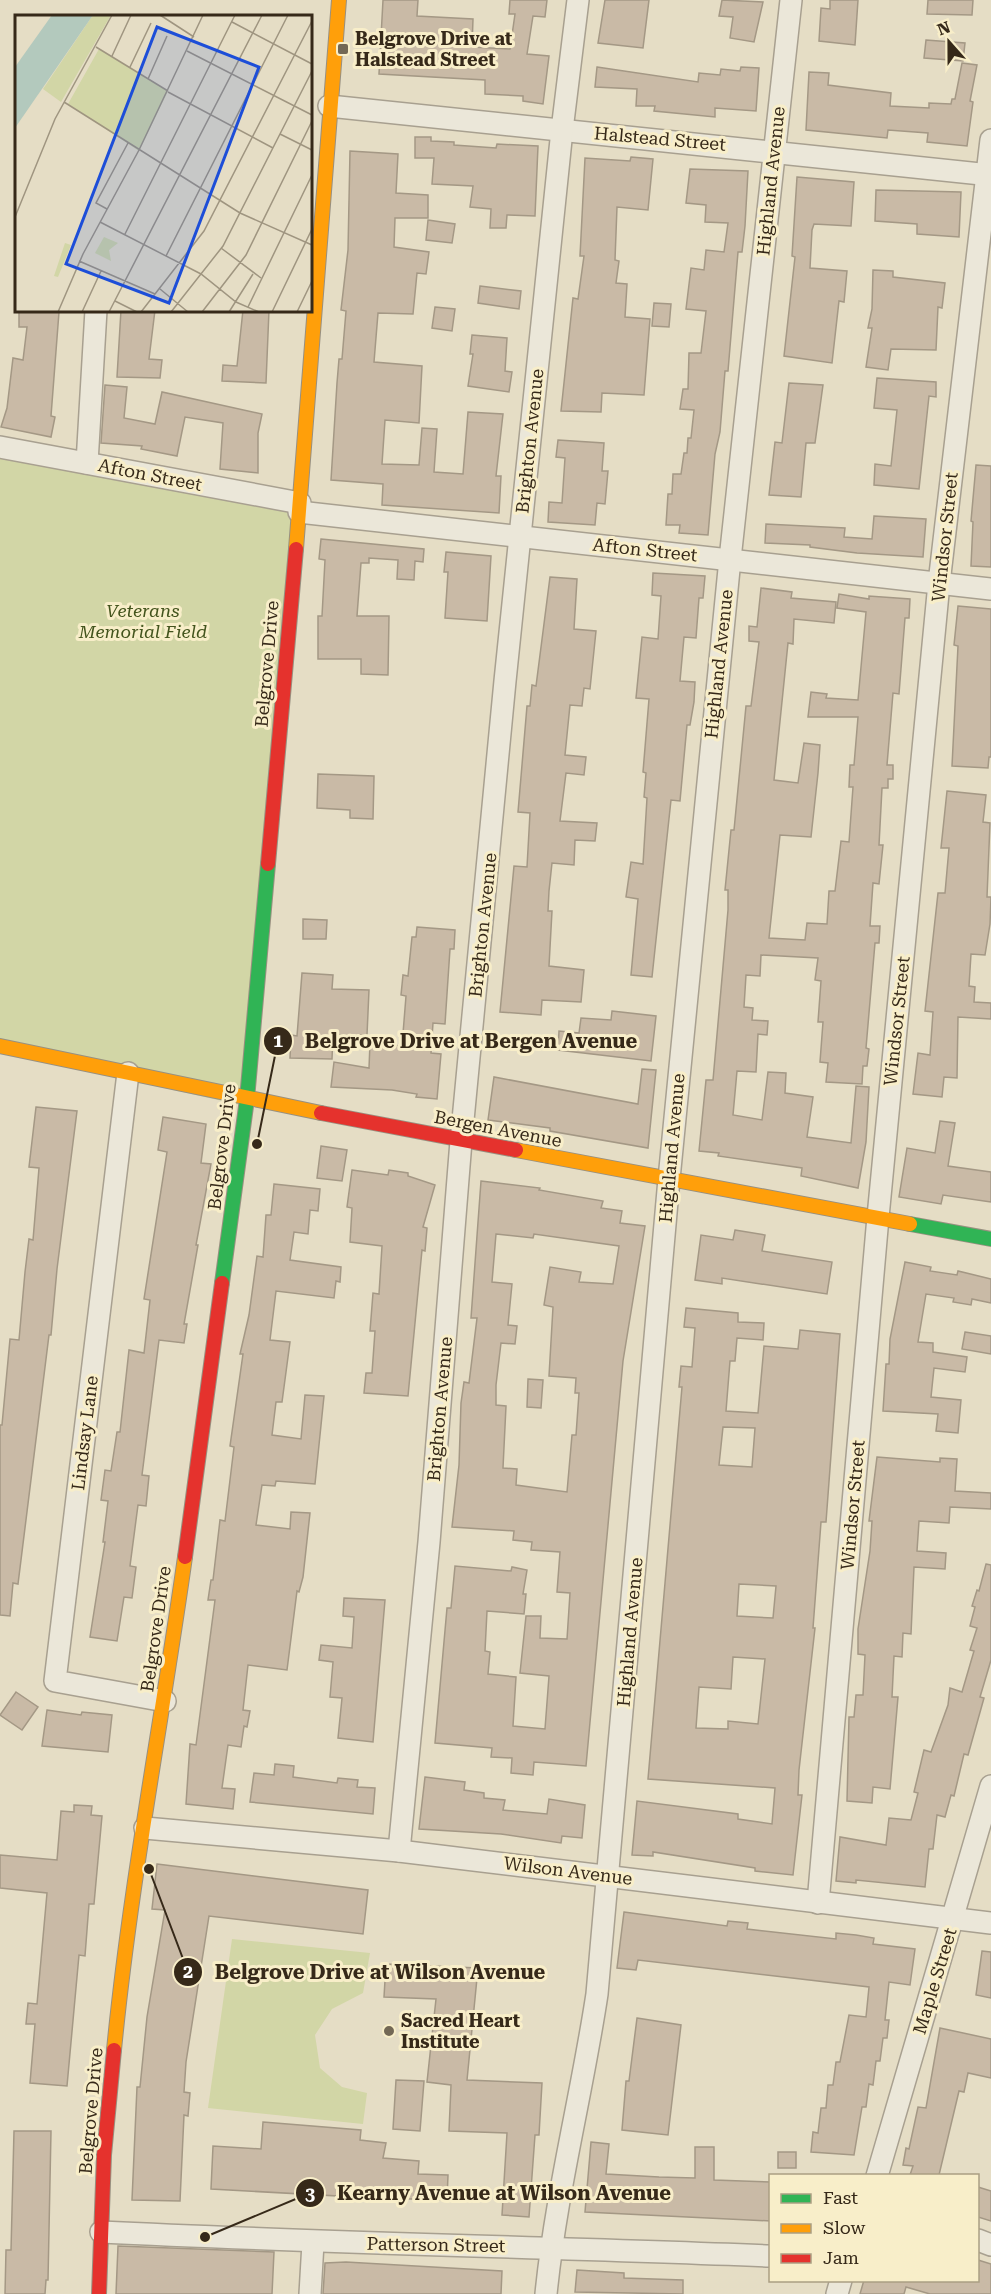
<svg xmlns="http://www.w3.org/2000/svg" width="991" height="2294" font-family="'Roboto Serif',serif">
	<rect width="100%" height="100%" fill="#e5ddc5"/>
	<g fill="#d2d6a6">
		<path d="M0,447L294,502L249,1107L0,1051Z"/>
		<path d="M232,1939L370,1953L363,1993L332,2009L315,2035L320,2068L342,2087L367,2093L363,2124L208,2108Z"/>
	</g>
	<g fill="#c9baa6" stroke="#a49885" stroke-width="1.5" fill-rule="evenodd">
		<path d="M383,0H418L417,16L473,19L472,47L510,49L515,14H509L510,0H547L545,17L533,16L527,54L549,56L543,104L523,101V96L485,94V80L379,74Z"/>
		<path d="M605,0H649L643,48L598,43Z"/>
		<path d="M722,0L763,2L754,42L730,38L733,17L719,16Z"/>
		<path d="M830,0H858L855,45L819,41L821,8L830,9Z"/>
		<path d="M928,0H973L972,15L927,14Z"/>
		<path d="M926,40L965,43L963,61L924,58Z"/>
		<path d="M962,63L977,65L970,101L973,102L967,146L927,142L928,133L888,130L887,138L806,130L809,72L829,73L828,85L891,93L890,106L929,108V103L951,104L952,99H955Z"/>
		<path d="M597,67L698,82L699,73L720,75L721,69L740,71L741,67L759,68L756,111L715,108V117L654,111L655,106H636L637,89L595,87Z"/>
		<path d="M415,137H431V141L454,142V145L496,148L497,144L538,146L535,216L507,215L506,228H490L491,209L470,207L473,186L432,184L434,158H415Z"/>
		<path d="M350,151L398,154L396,193L428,195V218H395L394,247L429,252L426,274L417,273L413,314L378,313L374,362L422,366L419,423L385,420L382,464L419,465L422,428L437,429L434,472L463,474L468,412L503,414L496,476H501L499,513L382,505L383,484L331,480L337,383L339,359H342L346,311L341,310L348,250Z"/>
		<path d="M631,157L653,159L648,210L617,207L615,260L619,261L616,283L627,284L625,317L650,319L644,395L602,393L601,412L561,411L573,298L578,299L584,256H580L585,158L630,161Z"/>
		<path d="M690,169L748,171L745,226L742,252H738L728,371H725L720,432L715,454L708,535L679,533L680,525H666L668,494H672L673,474H681L684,453H687L688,438H691L694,410L680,409L683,389H688L689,353H701L706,311L686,309L691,268L704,270L706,250L724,252L728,223L705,222L706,205L686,203Z"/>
		<path d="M797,177L854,182L851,226L814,224L812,230L810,268L847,271L844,302L839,301L832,363L784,356L795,257L792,256Z"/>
		<path d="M876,190L961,192L959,237L917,234V224L875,221Z"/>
		<path d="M428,220L455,224L452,243L426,240Z"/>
		<path d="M873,270L893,271V277L945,283L942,308L938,307L936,350L891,349L888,370L866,367L872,328H868L872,309Z"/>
		<path d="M480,286L521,291L519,309L478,303Z"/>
		<path d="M654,303L671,304L669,327L652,326Z"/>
		<path d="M435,307L455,309L452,331L432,328Z"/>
		<path d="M121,310H155L149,359L162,360L160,378L117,377Z"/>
		<path d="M243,310H269L266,383L222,381L223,365L237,366Z"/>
		<path d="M19,312H59L51,416L55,417L51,437L1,427L7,408L13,358L23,360L27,327H19Z"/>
		<path d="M472,335L507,338L505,371L512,372L509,392L468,386L473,354H470Z"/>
		<path d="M877,378L936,382V397L929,396L919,489L874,485L875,464L891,466L897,410L874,408Z"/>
		<path d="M789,383L823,385L815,443H806L801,497L769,495L775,442L782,443Z"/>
		<path d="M105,385L127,387L124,418L155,424L162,392L262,414L258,433V473L220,469L223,423L185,417L177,456L141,449L142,446L101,443Z"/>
		<path d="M558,440L604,443L602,471H608L605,504L597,503L595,525L548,522L549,502L562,503L565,458L556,457Z"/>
		<path d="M976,465L991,466V567L971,566L973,522L971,521Z"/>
		<path d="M874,516L926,519L923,557L857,553L810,547V545L765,543L766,524L845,528L844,537L872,539Z"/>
		<path d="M321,539L424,549L423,562L415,561L414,580L397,579L398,560L369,558V563H361L357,616H389L388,675L361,674V659H318V616H322L325,560L319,559Z"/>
		<path d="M446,552L491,556L487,621L445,618L448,572H444Z"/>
		<path d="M653,573L705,576L703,598H699L696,638L684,637L680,681L695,682L694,702L690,725H687L680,801L671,800L652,977L631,975L638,899L626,897L631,862L643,864L647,798L644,797L646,773L643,772L649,699L636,698L642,637L658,639L661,596L652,595Z"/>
		<path d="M550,577L577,579L574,629L596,631L590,689L584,688L582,706L570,705L565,755L586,757L584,775L566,773L560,821L597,823L595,841L575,840L574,865L552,863L549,891L548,911H552L549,966L584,970L581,1002L542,1000L541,1015L500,1012L514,866L527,867L530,813L518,812L527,706H530L532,685L536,686Z"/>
		<path d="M761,588L792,592L791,598L836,602L834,623L794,619L793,644L788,643L774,780L798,783L804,743L820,745L818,773L811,837L780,835L769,938L805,940L807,923L827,924L829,891H835L841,841L849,842L853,787H849L850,765H854L858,717H808L811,692L827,694L826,698L858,700L866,612L837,608L839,594L869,599V596L910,599L909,618H905L899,694L893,693L887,765H893V779H888V788H882L879,845H883L879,884L873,883L870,926H880L879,943H875L866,1048L869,1049L867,1066H863L862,1084L826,1082L828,1063L820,1062L823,1022H818L821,981L815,980L818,958L761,955L760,976L746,975L744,1007L753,1008L752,1020L768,1021L767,1035L758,1034L756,1072L737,1071L733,1115L762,1120L768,1072L786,1073L785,1093L813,1097L807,1137L851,1143L856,1086L869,1087L866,1142L858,1188L801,1176L802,1168L718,1156L719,1153L699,1151L706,1080H713L728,910V890H725L731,830H734L746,706H751L759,642L749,641V626L757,627Z"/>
		<path d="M958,606L991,609V757H989L988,768L952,766L958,646L954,645Z"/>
		<path d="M318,774L374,776L373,819L350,818V810L317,808Z"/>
		<path d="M947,791L986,795L983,822L990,823L987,897H991L990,924L985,955L971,954L969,986L975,987L974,1002L991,1003V1019L958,1017L957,1078L944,1077L942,1097L913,1094L918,1053L930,1055L933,1012L925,1011L938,893H945L949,848H941Z"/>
		<path d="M303,919L327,920L326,939H303Z"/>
		<path d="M417,927L455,930L454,949H450L445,1024L433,1023L431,1053L441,1054L437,1099L416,1097L417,1094L392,1090L331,1087L334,1062L369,1068L370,1043L402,1046L406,996L401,995L403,975L408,976L412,937H416Z"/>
		<path d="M302,973L333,975L332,989L369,990L367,1035H333L332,1059L290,1058L291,1035L297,1036Z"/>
		<path d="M612,1011L656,1016L651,1061L558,1050L559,1031L579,1033L581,1018L611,1020Z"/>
		<path d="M642,1069L656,1070L648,1148L550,1131V1128L488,1120L494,1077L638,1104Z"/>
		<path d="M36,1107L77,1111L57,1269L51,1335H49L18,1584L13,1583L10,1616L0,1615V1425H2L10,1339L19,1340L25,1272L29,1239L33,1240L39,1168L29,1167Z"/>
		<path d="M163,1117L206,1124L201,1163L211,1164L196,1245H198L184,1324H187L184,1343L159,1340L142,1475L149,1476L146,1506L138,1505L130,1566L136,1567L132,1598L124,1597L117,1641L90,1637L105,1542H103L108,1501L101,1500L105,1470L111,1471L117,1432H120L129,1350L144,1353L150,1300L144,1299L167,1152L158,1150Z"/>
		<path d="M940,1121L955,1123L948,1166L991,1172V1202L943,1195L941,1204L899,1197L907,1148L935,1153Z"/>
		<path d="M321,1146L347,1150L342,1181L317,1178Z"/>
		<path d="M352,1170L388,1175L389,1170L408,1173V1176L435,1185L423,1227L427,1228L425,1251L422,1250L408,1396L364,1393L366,1373H372L375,1331H370L373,1293L379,1294L382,1246L350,1242L352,1208L347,1207Z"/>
		<path d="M481,1181L540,1188L539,1190L603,1201L601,1208L622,1211L620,1223L645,1226L623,1361L586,1766L534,1762L533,1775L511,1773L512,1758L491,1757L492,1748L435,1743L447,1608H451L455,1566L511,1571L512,1567L527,1570L523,1594H526L524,1614L487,1611L485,1651L490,1652L488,1674L516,1677L513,1726L545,1729L549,1676L520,1673L526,1616H541L540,1638L567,1639L570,1593L557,1592L560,1552L531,1550L532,1542L513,1540L514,1531L452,1527L459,1465L461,1403L464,1382L469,1383L477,1318H471ZM496,1234L533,1238L534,1234L619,1246L613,1284L579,1282L581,1272L550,1267L544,1305L553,1307L549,1376L576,1378L575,1393H579L576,1435H572L567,1492L516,1485L517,1469L503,1468L506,1406L496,1405V1385L501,1343L515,1344L517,1326L508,1325L512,1284L492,1282Z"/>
		<path d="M274,1184L320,1189L318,1211L310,1210L308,1234L294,1232L290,1260L341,1267L340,1282L336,1281L334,1298L276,1291L270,1340L290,1342L282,1402H276L272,1435L301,1439L305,1395L324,1396L315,1484L276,1481L275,1486L262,1485L256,1525L290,1529L291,1512L310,1513L303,1577L299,1592L297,1591L287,1670L248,1665L243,1710L250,1711L247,1727L244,1726L241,1747L228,1745L222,1788L235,1789L233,1809L186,1804L190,1744L196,1745L215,1600H208L211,1580H213L220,1520L225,1521L230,1480L234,1447L230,1446L243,1354H240L249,1315L257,1256L263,1257L266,1215H271Z"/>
		<path d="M735,1230L765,1235L762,1251L832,1262L827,1294L722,1278V1284L695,1280L701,1235L733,1240Z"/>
		<path d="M905,1262L931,1267L930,1271L957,1275L958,1271L991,1279V1303L972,1299L971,1305L953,1302L954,1298L926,1294L918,1342L933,1343V1352L967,1357L965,1372L934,1368L931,1397L961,1400L958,1433L936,1431L938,1414L883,1411L886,1364H889L890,1339Z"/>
		<path d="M686,1308L738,1313V1322L764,1323L763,1340L737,1338L735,1361H730L726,1411L758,1413L764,1346L798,1349L800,1330L840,1334L826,1522H821L813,1628H815L799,1770L798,1795H802L793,1875L755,1871V1868L653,1852V1856L632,1855L637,1801L738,1814V1819L772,1824L775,1788L648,1779L682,1387H679L681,1366L692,1367L695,1328L684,1327ZM723,1427L755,1428L752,1467L719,1465ZM739,1584L776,1586L773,1618L737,1616ZM733,1657L765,1659L758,1724L728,1721V1729L696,1728L699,1687L731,1689Z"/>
		<path d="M965,1332L991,1336V1354L962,1349Z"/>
		<path d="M528,1379L543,1380L541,1408L527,1407Z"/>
		<path d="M877,1457L940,1462V1458L957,1459L955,1491L991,1493V1509L950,1507L949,1523L919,1521L917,1551L946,1553L945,1569L914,1567L911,1634L903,1633L902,1657L894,1656L892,1697H898L890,1789L873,1787L872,1803L847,1801L849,1717H854L856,1695H863L865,1655L858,1654V1629L870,1551L872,1521H869Z"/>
		<path d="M986,1564L991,1565V1660L980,1697L984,1698L968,1755L964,1754L954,1796L951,1795L945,1817L937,1815L933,1849H929L925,1887L856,1880V1883L836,1881L840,1837L886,1845L889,1818L911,1820L918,1793L914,1792L924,1750L931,1752L948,1705L950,1688L962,1692L974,1651L970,1650L977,1628L970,1626L975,1607L972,1606L977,1590L979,1591Z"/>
		<path d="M344,1598L385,1600L373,1742L338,1738L342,1698L330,1697L333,1662L319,1660L321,1645L352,1648L354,1617L343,1616Z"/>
		<path d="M16,1692L38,1707L22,1730L0,1715Z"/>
		<path d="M47,1710L81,1715L82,1712L112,1715L108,1752L42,1746Z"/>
		<path d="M275,1764L294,1766L293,1777L337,1783L338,1778L358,1780L357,1787L375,1788L373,1814L250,1802L254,1773L274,1775Z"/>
		<path d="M425,1777L465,1782L464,1790L484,1793V1798L505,1800L503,1810L547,1814L549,1799L585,1805L582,1838L562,1836L561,1843L501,1834L419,1829Z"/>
		<path d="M74,1805L92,1806L91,1815L102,1816L94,1904H89L85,1956L79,1955L67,2086L30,2083L35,2024H26L28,2003L37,2004L47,1893L0,1888V1855L57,1860L61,1811L74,1812Z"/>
		<path d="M157,1864L368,1890L363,1934L209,1916L186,2062L184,2092L190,2093L188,2116L184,2115L180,2201L132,2200L137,2087H140L147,2017L165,1910L152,1909Z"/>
		<path d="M624,1912L727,1926L728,1921L748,1923L747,1929L836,1939V1933L856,1935L874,1938L873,1944L915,1949L910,1985L889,1982L885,2020H889L887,2038H883L880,2061H876L873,2085L869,2084L866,2107H862L854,2155L811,2152L813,2132L818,2133L821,2108H826L828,2085H833L836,2062H840L849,2015L866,2017L869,1987L638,1960L636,1970L617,1968Z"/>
		<path d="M982,1951L991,1952V1998L976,1995Z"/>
		<path d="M386,1964L478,1968L467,2080L542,2083L539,2135H535L529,2217L502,2215L507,2133L449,2131L451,2085L427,2082L436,1999L384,1997Z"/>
		<path d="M637,2018L681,2025L668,2135L622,2130L626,2081H629Z"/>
		<path d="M940,2028L991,2039V2078L968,2073L964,2092L959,2091L939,2175H910L913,2166L903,2165L906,2148L909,2149L918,2107L926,2108Z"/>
		<path d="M396,2080L424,2081L420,2131L393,2129Z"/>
		<path d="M263,2122L361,2130L360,2140L386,2143L383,2158L419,2161L418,2174L448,2175L447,2200L374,2198L211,2189L213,2146L261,2149Z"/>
		<path d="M14,2131H51L48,2280H46L45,2294H5L6,2250H11Z"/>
		<path d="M591,2142L609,2144L606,2174L659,2177L695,2178V2147H714V2180L771,2182V2221L585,2212Z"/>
		<rect x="778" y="2152" width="18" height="16"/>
		<path d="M978,2187L991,2191V2221L978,2217Z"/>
		<path d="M118,2246L274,2252L272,2294H116Z"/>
		<path d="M978,2260L991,2264V2294H930L906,2287L904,2294H860L864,2280H978Z"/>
		<path d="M346,2262L502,2271L501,2294H323L325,2263Z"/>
		<path d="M577,2270L624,2273V2278L683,2280V2294L575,2292Z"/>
	</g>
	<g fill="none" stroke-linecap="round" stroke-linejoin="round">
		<defs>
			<g id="street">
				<path d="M329,106L991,175"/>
				<path d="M0,447L300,503"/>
				<path d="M87,463L96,310"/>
				<path d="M299,512L991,589"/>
				<path d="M128,1073L55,1681L165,1701"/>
				<path d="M145,1828L399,1851L991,1923"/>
				<path d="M399,1851L429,1542L461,1141L505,681L562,130L578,0"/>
				<path d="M818,1903L878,1217L939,583L991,140"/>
				<path d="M877,2176L991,1786"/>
				<path d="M101,2232C324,2243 547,2247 770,2256"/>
				<path d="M978,2240L991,2245"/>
				<path d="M310,2294L313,2243"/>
				<path d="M546,2294C556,2193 582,2094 597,1994L669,1179L730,559L791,0"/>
				<path d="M837,2294L841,2280"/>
			</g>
			<g id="fast">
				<path d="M910,1224L991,1239"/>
				<path d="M222,1283L247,1099L268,864"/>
			</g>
			<g id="slow">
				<path d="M296,549L339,0"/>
				<path d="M0,1046L321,1113"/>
				<path d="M516,1150L910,1224"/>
				<path d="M114,2050C130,1885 162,1721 185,1557"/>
			</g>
			<g id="jam">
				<path d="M268,864L296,549"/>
				<path d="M321,1113L516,1150"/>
				<path d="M185,1557L222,1283"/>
				<path d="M99,2294L104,2155L114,2050"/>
			</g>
		</defs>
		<use href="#street" stroke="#a8a090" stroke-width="24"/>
		<use href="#fast" stroke="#989080" stroke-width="16"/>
		<use href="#slow" stroke="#989080" stroke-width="16"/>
		<use href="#jam" stroke="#989080" stroke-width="16"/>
		<use href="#street" stroke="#ebe7d9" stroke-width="21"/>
		<use href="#fast" stroke="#30b455" stroke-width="14"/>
		<use href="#slow" stroke="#ff9f0a" stroke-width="14"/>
		<use href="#jam" stroke="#e5322d" stroke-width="14"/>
	</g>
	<g fill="#736855" stroke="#f8eec9" stroke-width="2">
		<rect x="337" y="43" width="12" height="12" rx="3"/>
		<circle cx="389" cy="2031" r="6"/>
	</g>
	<g text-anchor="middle" stroke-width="6" stroke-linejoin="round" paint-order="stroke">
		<g font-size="18" font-weight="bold" fill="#362919" stroke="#f8eec9" text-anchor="start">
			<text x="355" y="45">Belgrove Drive at<tspan x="355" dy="21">Halstead Street</tspan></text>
			<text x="401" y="2027">Sacred Heart<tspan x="401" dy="21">Institute</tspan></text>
		</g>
		<g font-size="18" fill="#362919" stroke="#f8eec9">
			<text transform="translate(660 139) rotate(5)" y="6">Halstead Street</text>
			<text transform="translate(771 181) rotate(-84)" y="6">Highland Avenue</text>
			<text transform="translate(530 441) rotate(-84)" y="6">Brighton Avenue</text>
			<text transform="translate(150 475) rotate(11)" y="6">Afton Street</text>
			<text transform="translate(945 537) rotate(-84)" y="6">Windsor Street</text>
			<text transform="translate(645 550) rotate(6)" y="6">Afton Street</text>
			<text transform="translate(267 664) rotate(-85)" y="6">Belgrove Drive</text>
			<text transform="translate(719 664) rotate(-84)" y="6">Highland Avenue</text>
			<text transform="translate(483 925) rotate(-84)" y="6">Brighton Avenue</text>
			<text transform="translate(897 1021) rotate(-84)" y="6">Windsor Street</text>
			<text transform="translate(498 1129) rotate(11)" y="6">Bergen Avenue</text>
			<text transform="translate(222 1147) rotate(-83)" y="6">Belgrove Drive</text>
			<text transform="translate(672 1148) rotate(-85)" y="6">Highland Avenue</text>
			<text transform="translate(440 1409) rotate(-85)" y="6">Brighton Avenue</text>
			<text transform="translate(85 1433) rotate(-83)" y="6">Lindsay Lane</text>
			<text transform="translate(853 1505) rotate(-85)" y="6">Windsor Street</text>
			<text transform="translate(156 1629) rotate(-82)" y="6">Belgrove Drive</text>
			<text transform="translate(630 1632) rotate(-85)" y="6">Highland Avenue</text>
			<text transform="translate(568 1871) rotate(7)" y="6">Wilson Avenue</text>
			<text transform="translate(935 1981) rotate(-73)" y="6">Maple Street</text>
			<text transform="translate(91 2111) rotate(-85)" y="6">Belgrove Drive</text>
			<text transform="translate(436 2245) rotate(1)" y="6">Patterson Street</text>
		</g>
		<g font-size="18" font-style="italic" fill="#43541d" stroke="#f8eec9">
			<text x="143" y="617">Veterans<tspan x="143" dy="21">Memorial Field</tspan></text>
		</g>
	</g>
	<g transform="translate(15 15)">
		<rect width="297" height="297" fill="#e5ddc5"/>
		<path d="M78,0H96L46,87L28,74ZM84,34L153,76L124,136L53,89ZM89,222L103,228L94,235L96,246L80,238ZM50,228L56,230L43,262L39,261Z" fill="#d2d6a6"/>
		<path d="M37,0H78L0,113V52Z" fill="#b3c9bd"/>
		<path fill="none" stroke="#9f9580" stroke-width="1.5" d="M145,0L179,22M217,7L297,49M81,32L153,76M172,36L297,100M97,41L116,0M115,52L136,8M133,64L152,21M153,77L258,133M49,87L225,198L297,230M265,119L297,135M92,194L81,188L113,128M0,202L40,104L97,0M85,207L186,259L221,287L244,297M110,219L220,0M206,233L246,263M151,241L273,0M64,246L140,279M145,274L173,297M100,286L122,297M233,292L297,160M43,297L68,239L124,135L188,0M67,297L86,256M94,297L247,0M126,297L189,216L297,6M156,297L208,231L297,56M187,297L231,240L297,106M214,297L238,259M257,297L297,214M282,297L297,266"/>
		<path fill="#1d4ed8" fill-opacity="0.15" stroke="#1d4ed8" stroke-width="3" d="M142,12L244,52L154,288L51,249Z"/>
		<rect width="297" height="297" fill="none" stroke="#362919" stroke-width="3"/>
	</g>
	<path fill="none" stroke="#362919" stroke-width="2" d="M257 1144L278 1041M149 1869L188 1972M205 2237L310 2193"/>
	<g fill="#362919" stroke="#f8eec9" stroke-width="2">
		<circle cx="257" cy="1144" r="6"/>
		<circle cx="149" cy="1869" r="6"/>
		<circle cx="205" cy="2237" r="6"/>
		<circle cx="278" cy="1041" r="15"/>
		<circle cx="188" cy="1972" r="15"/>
		<circle cx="310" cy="2193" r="15"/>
	</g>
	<g font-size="18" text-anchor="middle" font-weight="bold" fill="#fff">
		<text x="278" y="1047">1</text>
		<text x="188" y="1978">2</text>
		<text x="310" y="2200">3</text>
	</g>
	<g font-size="20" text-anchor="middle" font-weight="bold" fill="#362919" stroke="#f8eec9" stroke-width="6" stroke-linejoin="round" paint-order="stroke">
		<text x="471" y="1048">Belgrove Drive at Bergen Avenue</text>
		<text x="380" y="1979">Belgrove Drive at Wilson Avenue</text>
		<text x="504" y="2200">Kearny Avenue at Wilson Avenue</text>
	</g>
	<rect x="769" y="2174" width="210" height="108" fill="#f8eec9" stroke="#aa9f83" stroke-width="1.5"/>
	<rect x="781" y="2194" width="30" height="9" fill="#30b455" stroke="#aa9f83" stroke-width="1.5"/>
	<text x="823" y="2204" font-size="18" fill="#362919">Fast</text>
	<rect x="781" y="2224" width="30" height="9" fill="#ff9f0a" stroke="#aa9f83" stroke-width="1.5"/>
	<text x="823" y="2234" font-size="18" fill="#362919">Slow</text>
	<rect x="781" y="2254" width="30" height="9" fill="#e5322d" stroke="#aa9f83" stroke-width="1.5"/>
	<text x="823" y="2264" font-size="18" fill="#362919">Jam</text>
	<g transform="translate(949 42) rotate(339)" stroke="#f8eec9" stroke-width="4.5" paint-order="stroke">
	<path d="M0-4.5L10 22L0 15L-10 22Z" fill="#362919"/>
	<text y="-9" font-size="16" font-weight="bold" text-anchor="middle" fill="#362919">N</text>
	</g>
</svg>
